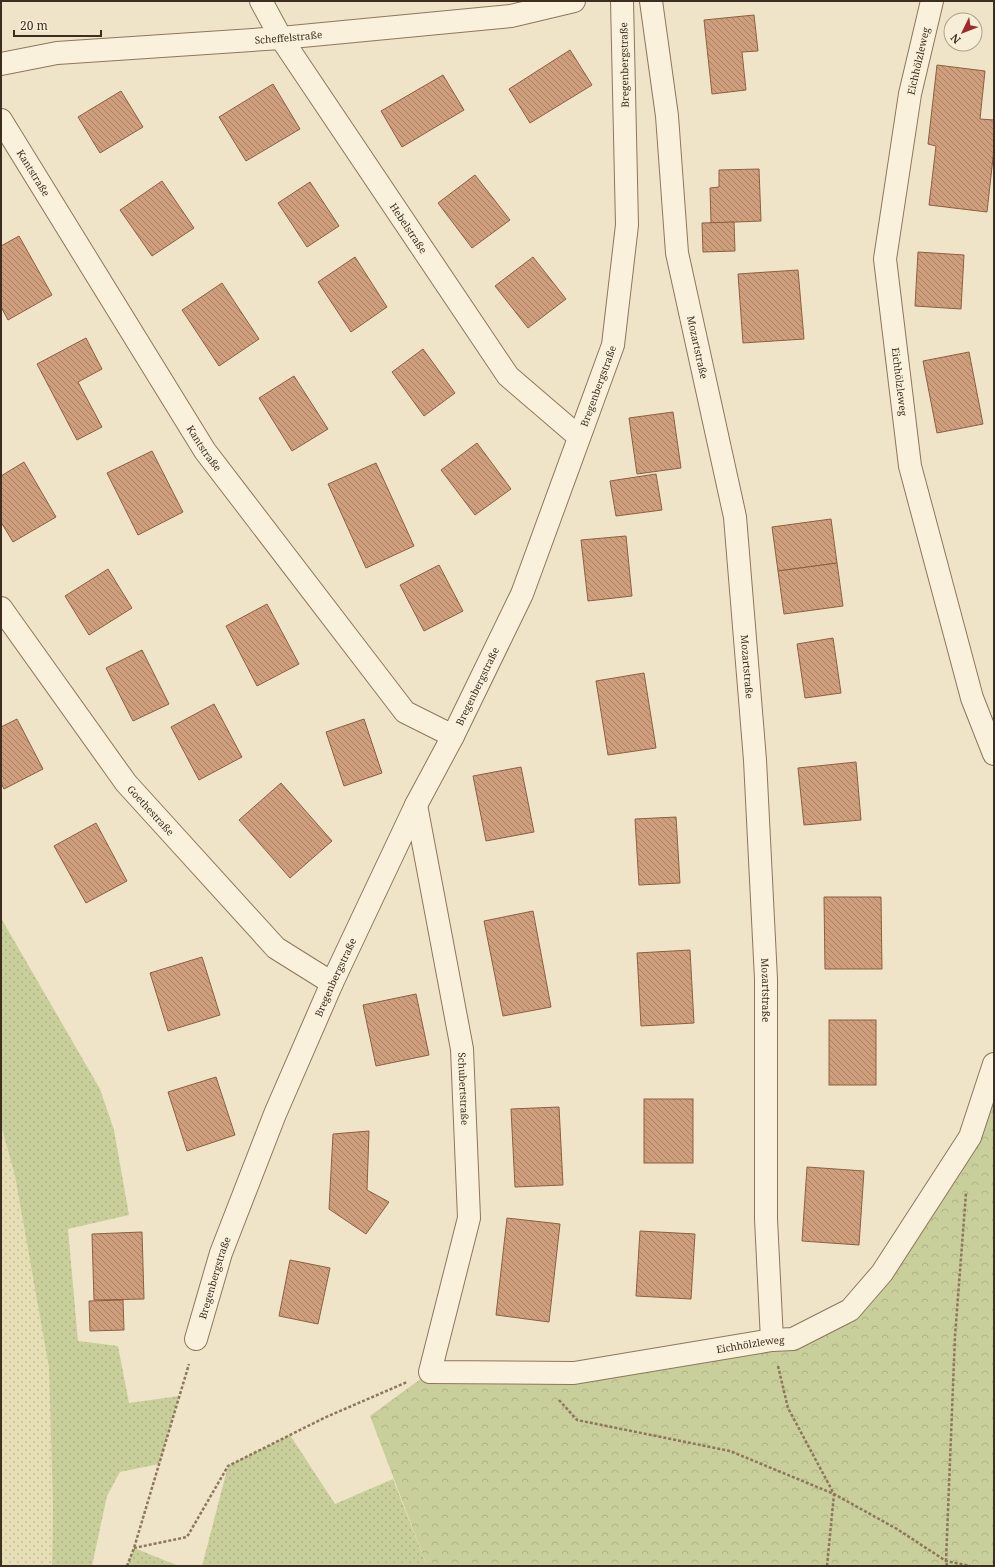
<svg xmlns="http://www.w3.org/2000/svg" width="995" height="1567" font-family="'Noto Serif',serif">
	<defs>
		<pattern id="farmland-dots" width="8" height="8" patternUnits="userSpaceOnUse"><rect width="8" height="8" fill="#e6deb5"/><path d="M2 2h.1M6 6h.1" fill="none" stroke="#c6bf9b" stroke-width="1.8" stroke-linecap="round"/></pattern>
		<pattern id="grass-dots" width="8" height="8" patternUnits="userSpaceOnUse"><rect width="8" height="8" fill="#c9cf9b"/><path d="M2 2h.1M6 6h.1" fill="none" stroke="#aeb285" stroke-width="1.8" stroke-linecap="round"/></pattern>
		<pattern id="forest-crowns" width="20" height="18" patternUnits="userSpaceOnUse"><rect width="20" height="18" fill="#c9cf9b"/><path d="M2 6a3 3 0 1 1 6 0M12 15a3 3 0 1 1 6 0" fill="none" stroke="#aeb285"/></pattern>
		<pattern id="building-back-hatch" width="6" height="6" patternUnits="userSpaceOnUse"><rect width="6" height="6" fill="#cf9f7d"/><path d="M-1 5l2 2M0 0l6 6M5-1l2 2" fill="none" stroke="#a98266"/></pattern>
	</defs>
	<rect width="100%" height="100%" fill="#f0e4c8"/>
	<path fill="url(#farmland-dots)" d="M1,1125L15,1176L49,1368L53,1508L52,1566H1Z"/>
	<g fill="url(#grass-dots)">
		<path d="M1,918L100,1089L114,1130L129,1215L68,1229L78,1341L118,1346L129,1403L179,1396L159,1464L120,1472L107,1496L92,1566H52L53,1508L49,1368L15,1176L1,1125Z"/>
		<path d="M290,1435L335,1504L393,1479L427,1566H202L228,1466Z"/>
		<path d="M134,1548L179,1566H127Z"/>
	</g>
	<path fill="url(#forest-crowns)" d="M994,1064V1566H427L370,1416L430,1372L478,1373L772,1340L850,1310L970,1137Z"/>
	<g fill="url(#building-back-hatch)" stroke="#8d5f41">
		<path d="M754,15L758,51L742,52L746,90L712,94L704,20Z"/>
		<path d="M570,50L592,85L530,123L509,89Z"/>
		<path d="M937,65L985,71L980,119L994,120V149L987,212L929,205L936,146L928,144Z"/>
		<path d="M443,75L464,110L402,147L381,111Z"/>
		<path d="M273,84L300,129L246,161L219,117Z"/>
		<path d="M121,91L143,127L100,153L78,117Z"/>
		<path d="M759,169L761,221L711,223L710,188L719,187V170Z"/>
		<path d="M475,175L510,220L472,248L438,203Z"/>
		<path d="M162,181L194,228L152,256L120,210Z"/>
		<path d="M310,182L339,226L307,247L278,203Z"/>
		<path d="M734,222L735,251L703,252L702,223Z"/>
		<path d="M19,236L52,295L8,320L1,307V246Z"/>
		<path d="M918,252L964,255L961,309L915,306Z"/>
		<path d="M355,257L387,307L351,332L318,282Z"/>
		<path d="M533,257L566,299L528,328L495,286Z"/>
		<path d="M798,270L804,339L743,343L738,274Z"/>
		<path d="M222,283L259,339L219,366L182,310Z"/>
		<path d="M86,338L102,369L78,382L102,427L77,440L37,364Z"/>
		<path d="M423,349L455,393L424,416L392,372Z"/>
		<path d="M969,352L983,424L937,433L923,361Z"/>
		<path d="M294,376L328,429L292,451L259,398Z"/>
		<path d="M673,412L681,468L637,474L629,418Z"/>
		<path d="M477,443L511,489L475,515L441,470Z"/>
		<path d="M152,451L183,512L138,535L107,473Z"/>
		<path d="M24,462L56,517L13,542L1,522V476Z"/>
		<path d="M376,463L414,546L366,568L328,484Z"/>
		<path d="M656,474L662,510L616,516L610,481Z"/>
		<path d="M831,519L837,563L778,571L772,527Z"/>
		<path d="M626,536L632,596L588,601L581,540Z"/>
		<path d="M837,563L843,606L784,614L778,571Z"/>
		<path d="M439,565L463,611L424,631L400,585Z"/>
		<path d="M108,569L132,608L89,635L65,596Z"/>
		<path d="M267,604L299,664L257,686L226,626Z"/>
		<path d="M833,638L841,693L805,698L797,644Z"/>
		<path d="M142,650L169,704L133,721L106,668Z"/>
		<path d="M644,673L656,748L608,755L596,681Z"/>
		<path d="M214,704L242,757L199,780L171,727Z"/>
		<path d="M17,719L43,769L4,789L1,783V727Z"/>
		<path d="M364,719L382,773L344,786L326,732Z"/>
		<path d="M856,762L861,820L804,825L798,768Z"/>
		<path d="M521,767L534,832L486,841L473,776Z"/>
		<path d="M281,783L332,841L290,878L239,820Z"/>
		<path d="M676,817L680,883L639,885L635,819Z"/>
		<path d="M96,823L127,881L86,903L54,846Z"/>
		<path d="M824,897H881L882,969H825Z"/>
		<path d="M533,911L551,1007L503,1016L484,921Z"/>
		<path d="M690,950L694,1023L641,1026L637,953Z"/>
		<path d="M202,957L220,1015L168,1031L150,973Z"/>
		<path d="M416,994L429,1055L376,1066L363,1005Z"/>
		<rect x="829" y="1020" width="47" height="65"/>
		<path d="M216,1077L235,1135L187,1151L168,1092Z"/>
		<rect x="644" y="1099" width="49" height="64"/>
		<path d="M559,1107L563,1185L515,1187L511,1109Z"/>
		<path d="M369,1131L367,1190L389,1202L366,1234L329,1209L333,1134Z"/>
		<path d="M807,1167L864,1171L859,1245L802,1241Z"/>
		<path d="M507,1218L560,1224L549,1322L496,1315Z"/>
		<path d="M640,1231L695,1234L691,1299L636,1296Z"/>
		<path d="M142,1232L144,1299L94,1300L92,1234Z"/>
		<path d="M290,1260L330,1268L318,1324L279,1316Z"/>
		<path d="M123,1300L124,1330L90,1331L89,1301Z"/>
	</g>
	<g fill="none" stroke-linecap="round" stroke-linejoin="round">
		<defs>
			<g id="street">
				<path id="s1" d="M261,1L281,38L508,376L579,437"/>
				<path id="s2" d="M651,1L667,116L677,253L735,517L755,760L766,979V1219L772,1340"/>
				<path id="s3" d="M932,1L910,94L885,259L910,466L972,698L994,754"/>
				<path id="s4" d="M1,64L57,53L281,38L511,16L574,1"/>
				<path id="s5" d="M1,120L205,451L405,712L453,736"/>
				<path id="s6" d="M1,608L126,783L276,948L332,983"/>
				<path id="s7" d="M416,805L462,1049L469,1218L430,1372L574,1373L772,1340L793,1339L850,1310L882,1273L970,1137L994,1064"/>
				<path id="s8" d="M196,1339L221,1253L275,1114L332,983L416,805L453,736L522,594L613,345L627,225L622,1"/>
			</g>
		</defs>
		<use href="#street" stroke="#8d765c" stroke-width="24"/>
		<g stroke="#8d765c" stroke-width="2.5" stroke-dasharray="3 2" stroke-linecap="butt">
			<path d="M778,1366L788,1408L834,1494L827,1566"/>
			<path d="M559,1400L577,1420L730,1451L834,1494L897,1529L946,1561L970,1566"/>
			<path d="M134,1548L187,1537L228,1466L324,1418L407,1382"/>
			<path d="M127,1566L134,1548L189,1364"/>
			<path d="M947,1566L946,1561L955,1336L966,1193"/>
		</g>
		<use href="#street" stroke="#faf1dc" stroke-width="22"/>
	</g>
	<g text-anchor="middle" stroke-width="3" stroke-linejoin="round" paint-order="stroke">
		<g font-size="10" fill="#3d2e20" stroke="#f7eed8">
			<text dy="4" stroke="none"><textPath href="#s4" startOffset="289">Scheffelstraße</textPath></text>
			<text transform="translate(918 61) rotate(-77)" y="4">Eichhölzleweg</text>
			<text transform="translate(624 65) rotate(-91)" y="4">Bregenbergstraße</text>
			<text dy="4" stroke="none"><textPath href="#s5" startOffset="62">Kantstraße</textPath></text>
			<text dy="4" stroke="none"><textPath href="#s1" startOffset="271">Hebelstraße</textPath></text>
			<text dy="4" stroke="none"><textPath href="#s2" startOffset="350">Mozartstraße</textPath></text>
			<text dy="4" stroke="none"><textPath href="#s3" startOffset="386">Eichhölzleweg</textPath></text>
			<text dy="4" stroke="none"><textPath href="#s8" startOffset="1036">Bregenbergstraße</textPath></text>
			<text dy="4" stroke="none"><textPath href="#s5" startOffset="386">Kantstraße</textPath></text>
			<text dy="4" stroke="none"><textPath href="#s2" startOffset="674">Mozartstraße</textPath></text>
			<text dy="4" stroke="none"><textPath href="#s8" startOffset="712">Bregenbergstraße</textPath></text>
			<text dy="4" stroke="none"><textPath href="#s6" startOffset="252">Goethestraße</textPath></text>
			<text dy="4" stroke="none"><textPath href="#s8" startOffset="388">Bregenbergstraße</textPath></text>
			<text dy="4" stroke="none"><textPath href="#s2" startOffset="998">Mozartstraße</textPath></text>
			<text dy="4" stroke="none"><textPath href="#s7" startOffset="288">Schubertstraße</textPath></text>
			<text dy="4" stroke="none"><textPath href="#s8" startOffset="64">Bregenbergstraße</textPath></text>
			<text dy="4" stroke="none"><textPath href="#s7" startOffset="899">Eichhölzleweg</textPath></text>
		</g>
	</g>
	<rect width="995" height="1567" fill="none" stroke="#3d2e20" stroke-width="4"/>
	<g transform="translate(963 32) rotate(227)"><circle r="19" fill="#f7eed8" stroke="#ada18e"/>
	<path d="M0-3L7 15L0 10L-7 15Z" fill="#9e2a2b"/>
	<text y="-6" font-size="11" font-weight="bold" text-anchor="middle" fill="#3d2e20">N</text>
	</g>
	<path d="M14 30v6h87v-6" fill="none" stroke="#3d2e20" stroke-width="2"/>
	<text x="20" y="30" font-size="12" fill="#3d2e20" stroke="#f7eed8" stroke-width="3" paint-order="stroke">20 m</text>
</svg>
